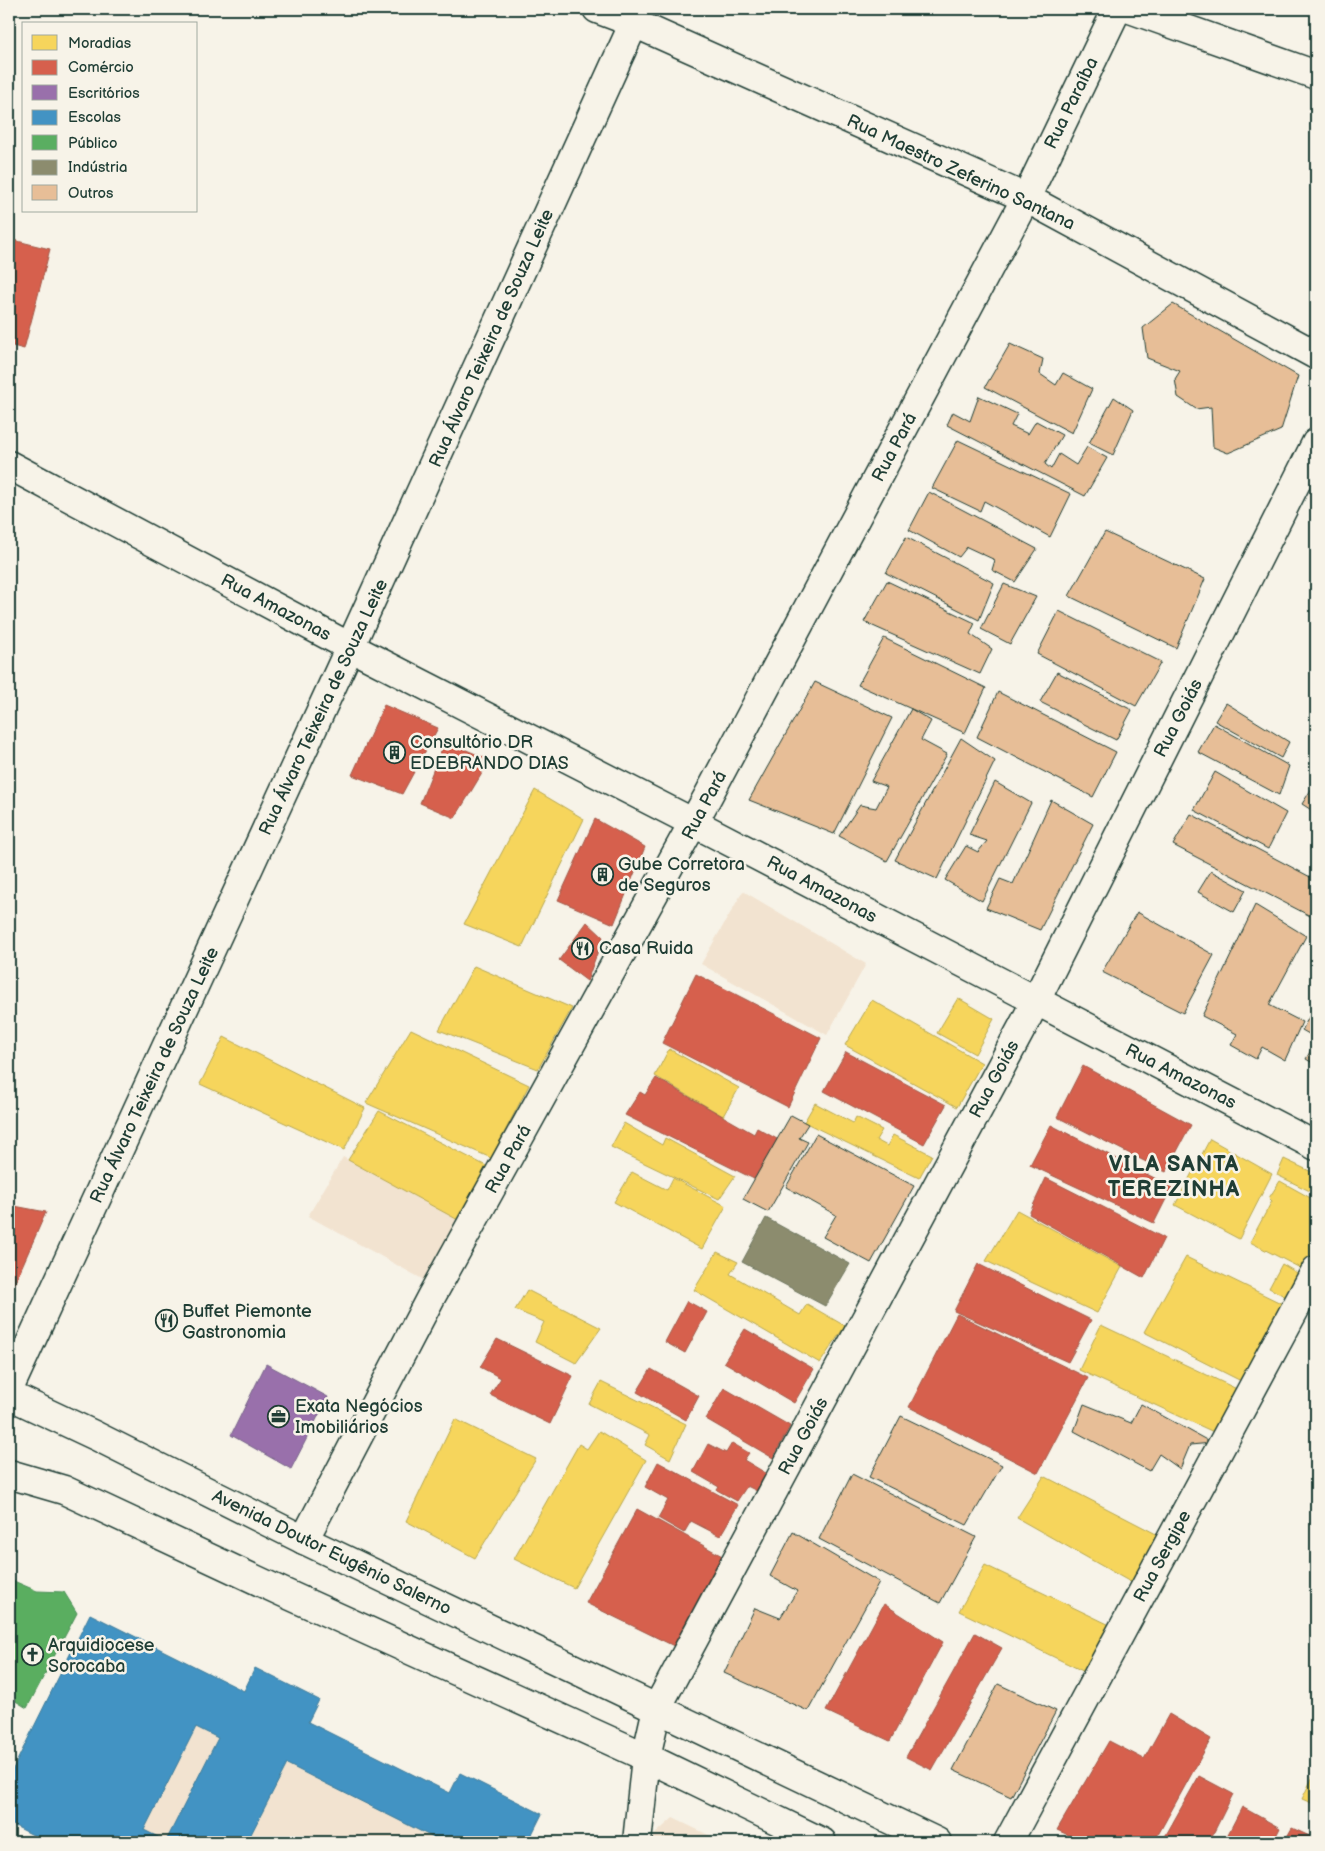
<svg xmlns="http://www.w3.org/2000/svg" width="1325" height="1851" font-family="'Balsamiq Sans',sans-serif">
	<rect width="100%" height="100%" fill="#f7f3e8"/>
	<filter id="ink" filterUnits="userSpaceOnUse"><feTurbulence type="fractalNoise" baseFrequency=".02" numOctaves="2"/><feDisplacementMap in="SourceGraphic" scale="10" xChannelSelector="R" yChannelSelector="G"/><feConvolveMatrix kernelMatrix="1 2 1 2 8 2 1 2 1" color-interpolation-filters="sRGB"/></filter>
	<g filter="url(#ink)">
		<g fill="#f2e3d0">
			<path d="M743,891L866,964L827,1035L701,964Z"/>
			<path d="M343,1157L460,1221L424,1280L308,1216Z"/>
			<path d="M90,1614L243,1691L255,1668L319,1700L308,1722L450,1793L460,1773L542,1814L528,1842H47L9,1823V1777Z"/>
			<path d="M673,1818L723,1842H653L654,1835Z"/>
		</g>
		<g fill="#f6d55c" stroke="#b6a750">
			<path d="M535,790L584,819L522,947L464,924Z"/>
			<path d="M474,966L572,1008L538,1069L439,1030Z"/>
			<path d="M958,998L994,1019L975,1054L937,1033Z"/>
			<path d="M872,1000L982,1063L957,1107L845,1045Z"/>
			<path d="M411,1029L529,1085L491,1158L366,1103Z"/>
			<path d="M224,1037L365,1108L344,1150L200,1084Z"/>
			<path d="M669,1049L739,1088L723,1116L655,1076Z"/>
			<path d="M815,1103L853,1123L856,1117L882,1130L876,1140L887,1146L893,1135L932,1155L919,1178L804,1122Z"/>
			<path d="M379,1111L490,1168L460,1221L348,1160Z"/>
			<path d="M624,1123L662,1145L665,1138L735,1176L719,1199L611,1147Z"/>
			<path d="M1210,1139L1272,1174L1239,1239L1175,1205Z"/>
			<path d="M1284,1159L1316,1174V1194L1277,1175Z"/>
			<path d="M632,1172L667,1190L673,1178L726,1206L702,1249L614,1202Z"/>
			<path d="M1280,1181L1316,1201V1256L1308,1272L1250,1242L1272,1201L1269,1198Z"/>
			<path d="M1017,1210L1122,1267L1097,1313L986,1261Z"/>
			<path d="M717,1252L738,1262L730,1274L800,1315L807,1304L845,1326L820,1363L694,1290Z"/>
			<path d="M1186,1257L1289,1307L1245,1383L1144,1332Z"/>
			<path d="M1282,1264L1304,1277L1292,1300L1269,1288Z"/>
			<path d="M527,1290L601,1328L576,1363L535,1342L544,1322L515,1310Z"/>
			<path d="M1101,1325L1241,1391L1218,1434L1079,1370Z"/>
			<path d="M601,1382L686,1424L670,1459L645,1445L650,1435L589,1404Z"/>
			<path d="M455,1419L536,1459L475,1558L406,1521Z"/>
			<path d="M599,1431L646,1460L574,1588L514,1559L579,1444L587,1449Z"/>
			<path d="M1044,1476L1162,1537L1134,1584L1017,1518Z"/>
			<path d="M985,1565L1116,1628L1091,1675L959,1611Z"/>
			<path d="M1316,1770V1805L1302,1799Z"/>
		</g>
		<g fill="#d6604d" stroke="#9f5646">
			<path d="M9,239L50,249L24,349L9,345Z"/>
			<path d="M384,705L438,728L402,794L352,775Z"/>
			<path d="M445,741L490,760L455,818L420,803Z"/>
			<path d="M595,819L645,847L614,924L558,900Z"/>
			<path d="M587,922L603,937L587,981L559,960Z"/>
			<path d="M696,974L821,1038L788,1107L662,1043Z"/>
			<path d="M846,1052L946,1105L924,1144L824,1091Z"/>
			<path d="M1083,1066L1191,1125L1166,1172L1057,1117Z"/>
			<path d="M656,1078L754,1134L757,1128L777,1139L754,1179L625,1115L640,1092L645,1095Z"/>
			<path d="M1051,1125L1172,1187L1154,1223L1030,1165Z"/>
			<path d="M1046,1178L1164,1238L1144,1278L1029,1214Z"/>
			<path d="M9,1205L46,1212L9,1296Z"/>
			<path d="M978,1264L1091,1320L1068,1362L954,1311Z"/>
			<path d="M687,1301L707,1312L685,1353L665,1342Z"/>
			<path d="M957,1314L1088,1378L1038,1473L909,1407Z"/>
			<path d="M745,1329L814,1369L794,1403L724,1362Z"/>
			<path d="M497,1339L573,1376L550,1424L490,1395L501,1378L480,1367Z"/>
			<path d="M651,1369L699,1396L686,1420L637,1392Z"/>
			<path d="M724,1388L790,1426L773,1458L706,1419Z"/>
			<path d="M732,1443L749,1453L744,1460L769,1475L759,1492L747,1486L737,1501L717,1490L719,1487L693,1472L708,1444L726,1453Z"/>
			<path d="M658,1462L738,1505L720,1536L691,1521L684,1533L658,1518L668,1500L645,1487Z"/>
			<path d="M637,1509L724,1557L676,1647L586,1603Z"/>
			<path d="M884,1604L943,1642L890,1741L826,1711Z"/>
			<path d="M975,1633L1002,1648L932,1770L906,1757Z"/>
			<path d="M1169,1714L1211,1739L1154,1842H1084L1057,1830L1109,1741L1144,1759Z"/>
			<path d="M1199,1776L1233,1794L1209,1842H1162Z"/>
			<path d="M1242,1807L1280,1828L1273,1842H1224Z"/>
			<path d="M1292,1828L1316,1839V1842H1284Z"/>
		</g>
		<path fill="#9970ab" stroke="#746187" d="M266,1364L328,1397L291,1469L231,1435Z"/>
		<path fill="#4393c3" stroke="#387998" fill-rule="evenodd" d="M90,1614L244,1691L255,1668L319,1700L308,1722L450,1793L460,1773L542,1814L528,1842H442L287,1764L247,1842H47L9,1823V1777ZM196,1727L218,1738L166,1841L144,1830Z"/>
		<path fill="#5aae61" stroke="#488c54" d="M9,1579L37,1591L64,1592L77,1613L27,1708L9,1697Z"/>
		<path fill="#8c8c6e" stroke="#6b745d" d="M766,1218L850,1264L825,1306L742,1262Z"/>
		<g fill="#e7be97" stroke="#1f3d34">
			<path d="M1173,304L1298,376L1281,430L1228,453L1213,447L1211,407L1196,409L1178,397L1175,379L1180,371L1147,358L1143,328Z"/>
			<path d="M1010,344L1043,359L1040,374L1056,385L1063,373L1092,389L1072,433L985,387Z"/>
			<path d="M979,396L1017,414L1011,426L1028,434L1036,421L1062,435L1045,464L1051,469L1059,454L1076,465L1087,447L1107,458L1085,496L947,425L953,412L970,421Z"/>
			<path d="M1114,397L1133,410L1113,455L1089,443Z"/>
			<path d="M958,440L1071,494L1050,537L984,501L980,511L932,488Z"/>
			<path d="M929,492L1037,549L1015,582L992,570L995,560L967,547L959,557L909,530Z"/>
			<path d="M1105,532L1205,579L1176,648L1069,596Z"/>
			<path d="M906,537L994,583L979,620L886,573Z"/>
			<path d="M887,581L975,623L970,634L992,649L980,674L864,622Z"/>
			<path d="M1004,584L1036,597L1010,644L981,629Z"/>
			<path d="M1059,611L1161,662L1136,706L1037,654Z"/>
			<path d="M884,638L986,688L965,733L858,685Z"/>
			<path d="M1057,672L1132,710L1116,740L1040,702Z"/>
			<path d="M815,682L892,718L834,834L749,800Z"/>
			<path d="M998,692L1116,752L1093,797L977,737Z"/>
			<path d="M1226,703L1289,742L1281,758L1215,721Z"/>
			<path d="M911,709L931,721L921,740L947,754L887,861L839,836L860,805L876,808L887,787L871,781Z"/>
			<path d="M1214,724L1289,766L1279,795L1198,752Z"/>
			<path d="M961,738L995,761L937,879L895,860Z"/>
			<path d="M1215,772L1286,813L1268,849L1194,810Z"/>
			<path d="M995,782L1031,803L982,901L945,880L966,846L978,852L987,841L969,835Z"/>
			<path d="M1316,782V813L1302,804Z"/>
			<path d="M1051,800L1093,824L1040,930L986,908L1000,879L1013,884Z"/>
			<path d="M1191,814L1316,880V919L1173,845Z"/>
			<path d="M1211,871L1246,890L1234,912L1198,892Z"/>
			<path d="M1255,905L1306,936L1269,1005L1302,1022L1285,1060L1262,1047L1256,1059L1231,1045L1237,1034L1202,1016Z"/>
			<path d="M1137,912L1214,955L1183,1013L1102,972Z"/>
			<path d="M1316,1004V1038L1302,1030Z"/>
			<path d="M1316,1041V1065L1306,1059Z"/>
			<path d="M791,1115L808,1124L799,1138L808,1142L768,1212L743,1199Z"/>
			<path d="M816,1134L914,1186L871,1263L823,1237L836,1215L786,1187Z"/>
			<path d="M1084,1404L1131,1423L1141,1404L1212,1443L1190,1445L1180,1469L1159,1454L1149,1471L1074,1431Z"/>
			<path d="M901,1416L1002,1465L967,1525L869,1477Z"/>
			<path d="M852,1474L976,1537L940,1603L819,1539Z"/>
			<path d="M793,1532L879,1582L808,1711L724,1673L755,1608L780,1618L797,1591L770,1576Z"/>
			<path d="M998,1684L1056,1711L1011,1797L953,1770Z"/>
		</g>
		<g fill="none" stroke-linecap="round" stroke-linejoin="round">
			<defs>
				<g id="minor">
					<path d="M597,9L634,23L1026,198L1316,355"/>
					<path d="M1130,9L1316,75"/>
					<path d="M9,465L350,647L694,823L1316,1146"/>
					<path d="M9,1389L340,669L634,23"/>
					<path d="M304,1540L431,1297L708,796L1026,198L1117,9"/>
					<path d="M637,1842L646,1757L657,1708L1025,1022L1316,443"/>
					<path d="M1008,1842L1316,1270"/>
				</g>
				<g id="major">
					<path d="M9,1395L96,1436L304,1540L937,1842"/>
					<path d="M9,1474L64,1490L280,1591L646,1757L822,1842"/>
				</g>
			</defs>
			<use href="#minor" stroke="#1f3d34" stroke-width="31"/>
			<use href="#major" stroke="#1f3d34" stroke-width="31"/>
			<use href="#minor" stroke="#f7f3e8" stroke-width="28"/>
			<use href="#major" stroke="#f7f3e8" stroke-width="28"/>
		</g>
	</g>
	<defs>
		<symbol id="building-ring" viewBox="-11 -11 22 22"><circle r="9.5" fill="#f7f3e8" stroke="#1f3d34" stroke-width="1.5"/><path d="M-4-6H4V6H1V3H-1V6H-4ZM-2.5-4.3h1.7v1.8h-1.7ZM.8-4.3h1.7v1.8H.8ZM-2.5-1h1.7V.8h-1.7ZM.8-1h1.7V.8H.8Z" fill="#1f3d34"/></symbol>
		<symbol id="restaurant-ring" viewBox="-11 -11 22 22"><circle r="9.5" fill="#f7f3e8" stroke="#1f3d34" stroke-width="1.5"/><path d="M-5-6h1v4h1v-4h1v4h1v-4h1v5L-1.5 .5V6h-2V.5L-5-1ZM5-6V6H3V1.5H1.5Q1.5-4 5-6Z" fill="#1f3d34"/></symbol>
		<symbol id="office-ring" viewBox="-11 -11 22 22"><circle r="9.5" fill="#f7f3e8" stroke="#1f3d34" stroke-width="1.5"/><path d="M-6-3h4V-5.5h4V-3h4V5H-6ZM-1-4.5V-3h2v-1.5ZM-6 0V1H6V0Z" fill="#1f3d34"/></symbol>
		<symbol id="church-ring" viewBox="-11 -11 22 22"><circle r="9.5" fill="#f7f3e8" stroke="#1f3d34" stroke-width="1.5"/><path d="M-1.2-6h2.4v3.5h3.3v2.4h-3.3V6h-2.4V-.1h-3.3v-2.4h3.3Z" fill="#1f3d34"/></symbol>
	</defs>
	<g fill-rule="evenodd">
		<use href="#building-ring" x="382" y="740" width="25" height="25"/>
		<use href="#building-ring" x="590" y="862" width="25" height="25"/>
		<use href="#restaurant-ring" x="570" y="936" width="25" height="25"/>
		<use href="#restaurant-ring" x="154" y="1308" width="25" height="25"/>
		<use href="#office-ring" x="266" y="1404" width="25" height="25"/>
		<use href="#church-ring" x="20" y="1642" width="25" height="25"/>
	</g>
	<g text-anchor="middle" stroke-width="5" stroke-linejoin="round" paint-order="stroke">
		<g font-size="18" fill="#1f3d34" stroke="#f7f3e8">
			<text transform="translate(1071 103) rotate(-64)" y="6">Rua Paraíba</text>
			<text transform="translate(961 172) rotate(25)" y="6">Rua Maestro Zeferino Santana</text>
			<text transform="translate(491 338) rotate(-66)" y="6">Rua Álvaro Teixeira de Souza Leite</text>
			<text transform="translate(894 447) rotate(-62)" y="6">Rua Pará</text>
			<text transform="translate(276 607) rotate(28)" y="6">Rua Amazonas</text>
			<text transform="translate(323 707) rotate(-65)" y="6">Rua Álvaro Teixeira de Souza Leite</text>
			<text transform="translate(1178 718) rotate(-63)" y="6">Rua Goiás</text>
			<text transform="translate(704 805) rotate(-62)" y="6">Rua Pará</text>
			<text transform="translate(822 889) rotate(28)" y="6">Rua Amazonas</text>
			<text transform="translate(154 1075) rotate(-65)" y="6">Rua Álvaro Teixeira de Souza Leite</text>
			<text transform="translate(1181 1076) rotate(27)" y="6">Rua Amazonas</text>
			<text transform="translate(994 1079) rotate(-62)" y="6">Rua Goiás</text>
			<text transform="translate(508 1159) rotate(-61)" y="6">Rua Pará</text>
			<text transform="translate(803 1436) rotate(-62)" y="6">Rua Goiás</text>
			<text transform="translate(332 1552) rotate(26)" y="6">Avenida Doutor Eugênio Salerno</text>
			<text transform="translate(1162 1556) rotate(-62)" y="6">Rua Sergipe</text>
		</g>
		<g font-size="18" fill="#1f3d34" stroke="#f7f3e8" text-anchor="start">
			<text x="410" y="748">Consultório DR<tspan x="410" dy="21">EDEBRANDO DIAS</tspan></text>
			<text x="618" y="870">Gube Corretora<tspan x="618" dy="21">de Seguros</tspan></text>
			<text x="599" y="954">Casa Ruida</text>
			<text x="182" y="1317">Buffet Piemonte<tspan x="182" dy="21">Gastronomia</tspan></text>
			<text x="295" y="1412">Exata Negócios<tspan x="295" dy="21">Imobiliários</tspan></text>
			<text x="48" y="1651">Arquidiocese<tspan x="48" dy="21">Sorocaba</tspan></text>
		</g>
		<g font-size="22" font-weight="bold" letter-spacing="1" fill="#1f3d34" stroke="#f7f3e8">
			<text x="1174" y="1171">VILA SANTA<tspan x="1174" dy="25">TEREZINHA</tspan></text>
		</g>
	</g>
	<rect width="1325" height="1851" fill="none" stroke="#f7f3e8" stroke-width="30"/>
	<rect x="15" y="15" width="1295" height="1821" fill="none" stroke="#1f3d34" stroke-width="2" filter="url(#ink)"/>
	<rect x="22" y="22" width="175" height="190" fill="#f7f3e8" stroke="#a1aaa0"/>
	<rect x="32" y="35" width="25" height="15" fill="#f6d55c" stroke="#a1aaa0"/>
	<text x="68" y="48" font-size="15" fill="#1f3d34">Moradias</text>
	<rect x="32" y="60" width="25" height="15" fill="#d6604d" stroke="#a1aaa0"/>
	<text x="68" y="72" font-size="15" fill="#1f3d34">Comércio</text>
	<rect x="32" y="85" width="25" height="15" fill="#9970ab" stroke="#a1aaa0"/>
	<text x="68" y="98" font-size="15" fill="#1f3d34">Escritórios</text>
	<rect x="32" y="110" width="25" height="15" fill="#4393c3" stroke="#a1aaa0"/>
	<text x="68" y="122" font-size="15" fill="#1f3d34">Escolas</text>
	<rect x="32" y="135" width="25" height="15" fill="#5aae61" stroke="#a1aaa0"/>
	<text x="68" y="148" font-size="15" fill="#1f3d34">Público</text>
	<rect x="32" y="160" width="25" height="15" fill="#8c8c6e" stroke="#a1aaa0"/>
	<text x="68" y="172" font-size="15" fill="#1f3d34">Indústria</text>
	<rect x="32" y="185" width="25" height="15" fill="#e7be97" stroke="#a1aaa0"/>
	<text x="68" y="198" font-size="15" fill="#1f3d34">Outros</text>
</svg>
